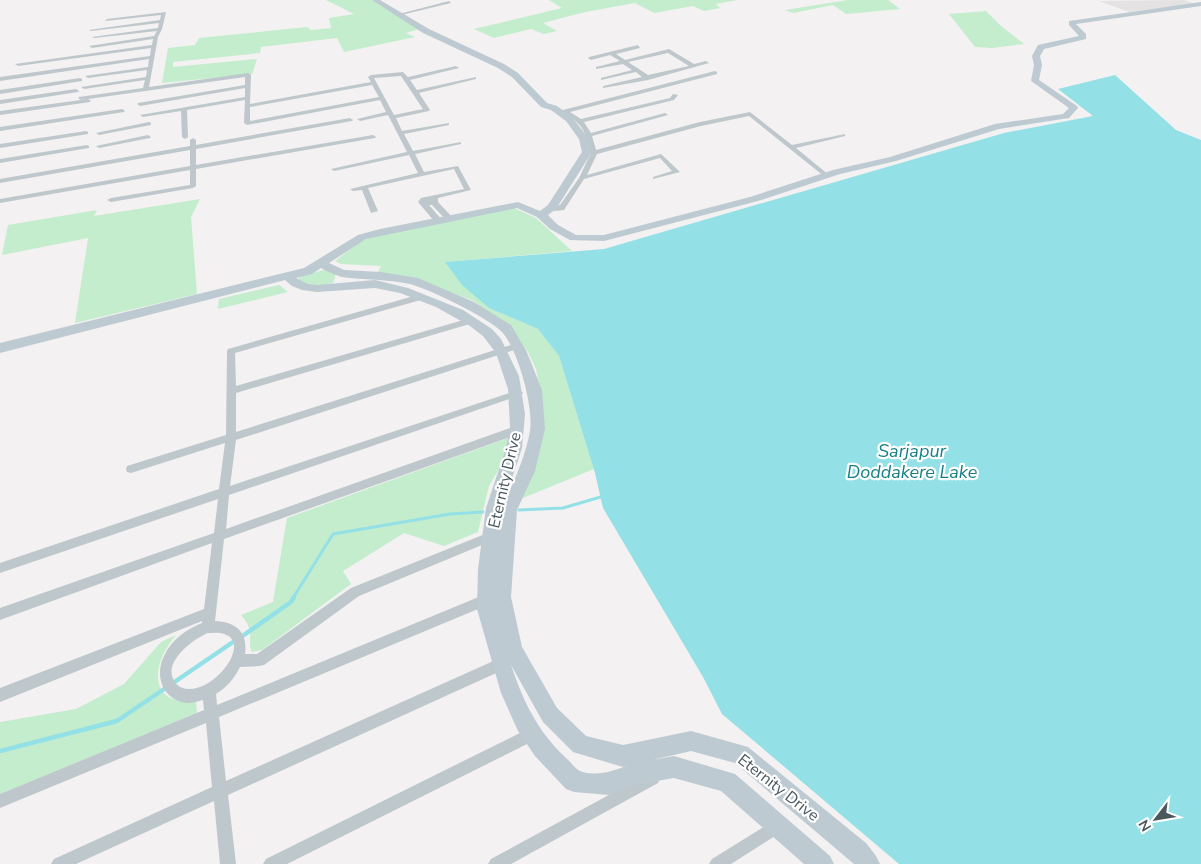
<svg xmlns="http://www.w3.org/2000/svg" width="1201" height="864" font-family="'Nunito Sans',sans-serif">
	<rect width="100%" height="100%" fill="#f3f1f1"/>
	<path fill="#e4e2e2" d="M1183,0L1196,4L1129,12L1099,1Z"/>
	<g fill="#c3edcd">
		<path d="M326,0H373L419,29L406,33L415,37L344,52L337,38L261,47L260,53L173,62V67L257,59L252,74L162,83L168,48L195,45L199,38L307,27L311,30L331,28L329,18L354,14Z"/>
		<path d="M549,0H737L716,4L720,8L704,11L693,6L654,13L635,3L585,12L543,23L557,31L544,34L531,29L494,38L474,29L562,8Z"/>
		<path d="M848,0H888L900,9L846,14L833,5L793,13L785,10Z"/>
		<path d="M986,11L1001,26L1024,44L992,48L975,47L949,14Z"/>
		<path d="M200,199L191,217L197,294L75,323L88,238L2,255L8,225L97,210L94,216Z"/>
		<path d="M514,208L536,218L572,251L446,262L489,308L538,329L559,356L594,469L518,500L540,388L536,369L528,352L518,337L474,301L421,281L378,272L381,266L341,264L335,261L360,242L373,236Z"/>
		<path d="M327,269L336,274L333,283L312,287L299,280V277Z"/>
		<path d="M279,285L288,292L218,309L219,299Z"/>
		<path d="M511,437L503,462L489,486L478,532L444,546L404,533L343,571L351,584L262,650L252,652C246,641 257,633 241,615L273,602L287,518Z"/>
		<path d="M176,635C152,662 146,706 196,701L197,713L0,794V722L76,709L124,684L161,642Z"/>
	</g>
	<path fill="#93e1e6" d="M1115,75L1176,130L1201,140V864H899L722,714L703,677L603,508L595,473L559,356L538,329L489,308L462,285L445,262L604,249L1004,133L1093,116L1058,89Z"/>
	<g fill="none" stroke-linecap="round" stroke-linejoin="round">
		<g stroke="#93e1e6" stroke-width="3">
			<path d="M519,510L563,508L604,496"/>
			<path d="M293,598L333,534L450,514L483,512"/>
		</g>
		<g stroke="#93e1e6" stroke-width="4.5">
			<path d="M241,637L291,602L294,597"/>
			<path d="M173,683L236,640"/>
			<path d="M0,751L117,721L167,687"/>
		</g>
		<g fill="#bec7cc" fill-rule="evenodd">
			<path d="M449,1L451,3L397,16L395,15Z"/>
			<path d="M166,12L162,29L158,37L149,87L248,73L251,75L250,104L371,82L368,77L371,75L403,72L408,77L456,66L459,68L410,80L417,90L476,77V79L419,93L430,110L429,111L396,118L402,131L449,123V125L404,134L413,151L461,142V144L415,154L424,172L458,166L471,190L438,198V202L453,218L449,220H446L432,205H429L442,220L435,222L418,202L421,198L464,189L454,169L368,188L378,211L371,213L362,190L353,191L350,189L418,173L409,155L334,171L331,169L407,152L388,115L360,121L357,119L386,112L380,100L247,125L244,123L245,100L187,110L188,137L185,139L182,137L181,111L143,117L140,115L245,97V88L140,106L137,104L138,103L245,85V77L81,100L78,98L79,97L143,88L145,80L84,89L81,87L146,77L147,70L88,78L85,76L148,67L149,59L0,81V77L150,56L151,48L18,66L15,64L152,45L153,39L92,48L89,46L154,36L157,31L94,38L92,37L158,28L159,23L91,31L89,30L160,20L161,15L105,21L107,19ZM401,76L423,109L394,115L374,78ZM372,85L379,97L250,121V107Z"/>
			<path d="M638,45L640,48L616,54L625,60L669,49L694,64L706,61L709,63L648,80L603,88V86L642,77L636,72L601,80V78L632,70L623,64L596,69V67L620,61L610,55L591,60L588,58L589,57ZM668,53L689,66L648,75L628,62Z"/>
			<path d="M715,71L717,72V74L570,112L581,119L670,98L673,94L678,95L674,100L584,122L591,133L665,113L668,115L592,136L596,150L700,122L750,112L792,145L845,134V136L796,148L829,175V177H825L749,116L701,126L597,154L587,175L661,154L680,172L653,179V177L672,171L660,158L584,179L564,210L545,212V208L560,205L579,178L591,153C585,131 583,124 563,112V110Z"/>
			<path d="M80,78L82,79V81L0,94V90Z"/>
			<path d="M76,89L79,91L78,92L0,104V100Z"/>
			<path d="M88,99L91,101L90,102L0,115V111Z"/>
			<path d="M122,109L125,111L124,112L0,131V127Z"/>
			<path d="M350,118L353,120L352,121L196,149V165L373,135L376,137L375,138L196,169V186L193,188L111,202L107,200L111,198L190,185V170L0,203V199L190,166V150L0,183V179L190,146V140L193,138L196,140V145Z"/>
			<path d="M149,122L151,123V125L99,135L96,133Z"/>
			<path d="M86,131L88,132V134L0,148V144Z"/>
			<path d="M148,135L151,137L150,138L99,148L96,146Z"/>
			<path d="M87,145L89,146V148L0,163V159Z"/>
			<path d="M421,294L425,297L424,299L235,353L236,386L467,319H473L474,321L473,323L236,393V432L514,344H520L521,346L520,348L236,440L230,486L515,391H521L523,393L521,395L229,495L226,529L513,427H521L522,430L521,433L224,539L215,621C236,622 248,632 245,654H257L351,588L490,532L494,534L496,537L494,540L359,596L264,665L259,666L240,667C234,679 227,687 216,694L217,705L486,594L490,596L492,600L490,604L219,717L226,781L500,658L505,659L506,664L505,669L228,795L236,864H220L214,801L76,864H51L54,859L212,787L206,723L0,808V794L204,710L203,700C198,701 193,703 188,703C163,701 154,676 164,656C171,640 187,629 202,623V621L0,702V688L204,609L212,543L0,620V608L214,533L218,499L0,573V563L219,489L225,443L131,473L127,472L126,469L127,466L226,435L227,351L228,349ZM208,633C213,633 219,632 224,634C252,642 216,691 188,689C183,689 177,686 175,682C161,663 193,639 208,633Z"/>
			<path d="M532,727L537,729L539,734L537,739L287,864H263L266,859Z"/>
			<path d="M653,771L658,773L660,778L658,783L511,864H488L491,859Z"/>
			<path d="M778,818L783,821L786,826L783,831L731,864H709L712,859Z"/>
		</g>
		<path fill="#becad1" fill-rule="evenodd" d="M372,0H380L429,29L504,64L518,73L547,103L557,106L572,117L589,139L592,152L556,209L548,215L558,225L576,235H604L750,197L833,170L890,157L995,124L1063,114L1069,108L1031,81L1034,65L1032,56L1038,45L1079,36L1069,25V21L1201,2V6L1076,24L1086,34V39L1044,49L1040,56L1042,65L1039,80L1077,106L1078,108L1069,118L999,129L896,161L840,174L758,201L604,241L570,240L550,229L537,217L517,208L366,239L329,263L344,270L381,272L418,278L474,302L511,325L526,350L542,390L545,429L535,471L517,510L511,597L522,647L557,708L586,736L623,745L691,731L748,747L866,843L876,856L880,864H854L735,763L691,751L652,760L674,756L735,774L830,856L834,864H804L721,791L674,778L634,785L609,795L574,792L566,789L535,756L518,731L501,693L477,609L478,569L486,508L506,448L510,427L508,389L496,353L483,336L470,326L436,307L400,293L375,288L317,292L302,290L292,286L285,280L0,353V343L304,268L358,235L380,229L518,202L540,211L548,205L582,152L579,139L566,121L551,110L541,107L512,77L498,68L423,33ZM321,268C327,271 335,275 342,277C364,280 387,279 410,284C429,289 487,317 501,331C518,348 534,408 530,431C525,458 514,481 503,506L522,448L525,414L519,376L501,339L492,329L463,310L408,288L375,280L317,285L308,284L296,278L312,274ZM511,665L543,722L573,752L623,767L629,765C614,771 596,777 580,771C575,769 570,761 566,758C538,732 523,701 511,665Z"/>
	</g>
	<g text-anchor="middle" stroke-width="4.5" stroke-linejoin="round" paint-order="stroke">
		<g font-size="16" fill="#4a575d" stroke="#fff">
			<text transform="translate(504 480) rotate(-77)" y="6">Eternity Drive</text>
			<text transform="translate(779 787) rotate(38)" y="6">Eternity Drive</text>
		</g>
		<g font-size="18" font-style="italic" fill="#167f86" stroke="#fff">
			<text x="912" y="457">Sarjapur<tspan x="912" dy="21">Doddakere Lake</tspan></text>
		</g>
	</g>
	<g transform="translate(1156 819) rotate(239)" stroke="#ffffff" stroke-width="4" paint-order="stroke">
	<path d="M0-4L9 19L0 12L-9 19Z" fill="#4a575d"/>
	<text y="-8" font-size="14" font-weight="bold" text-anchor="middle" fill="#4a575d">N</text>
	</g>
</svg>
